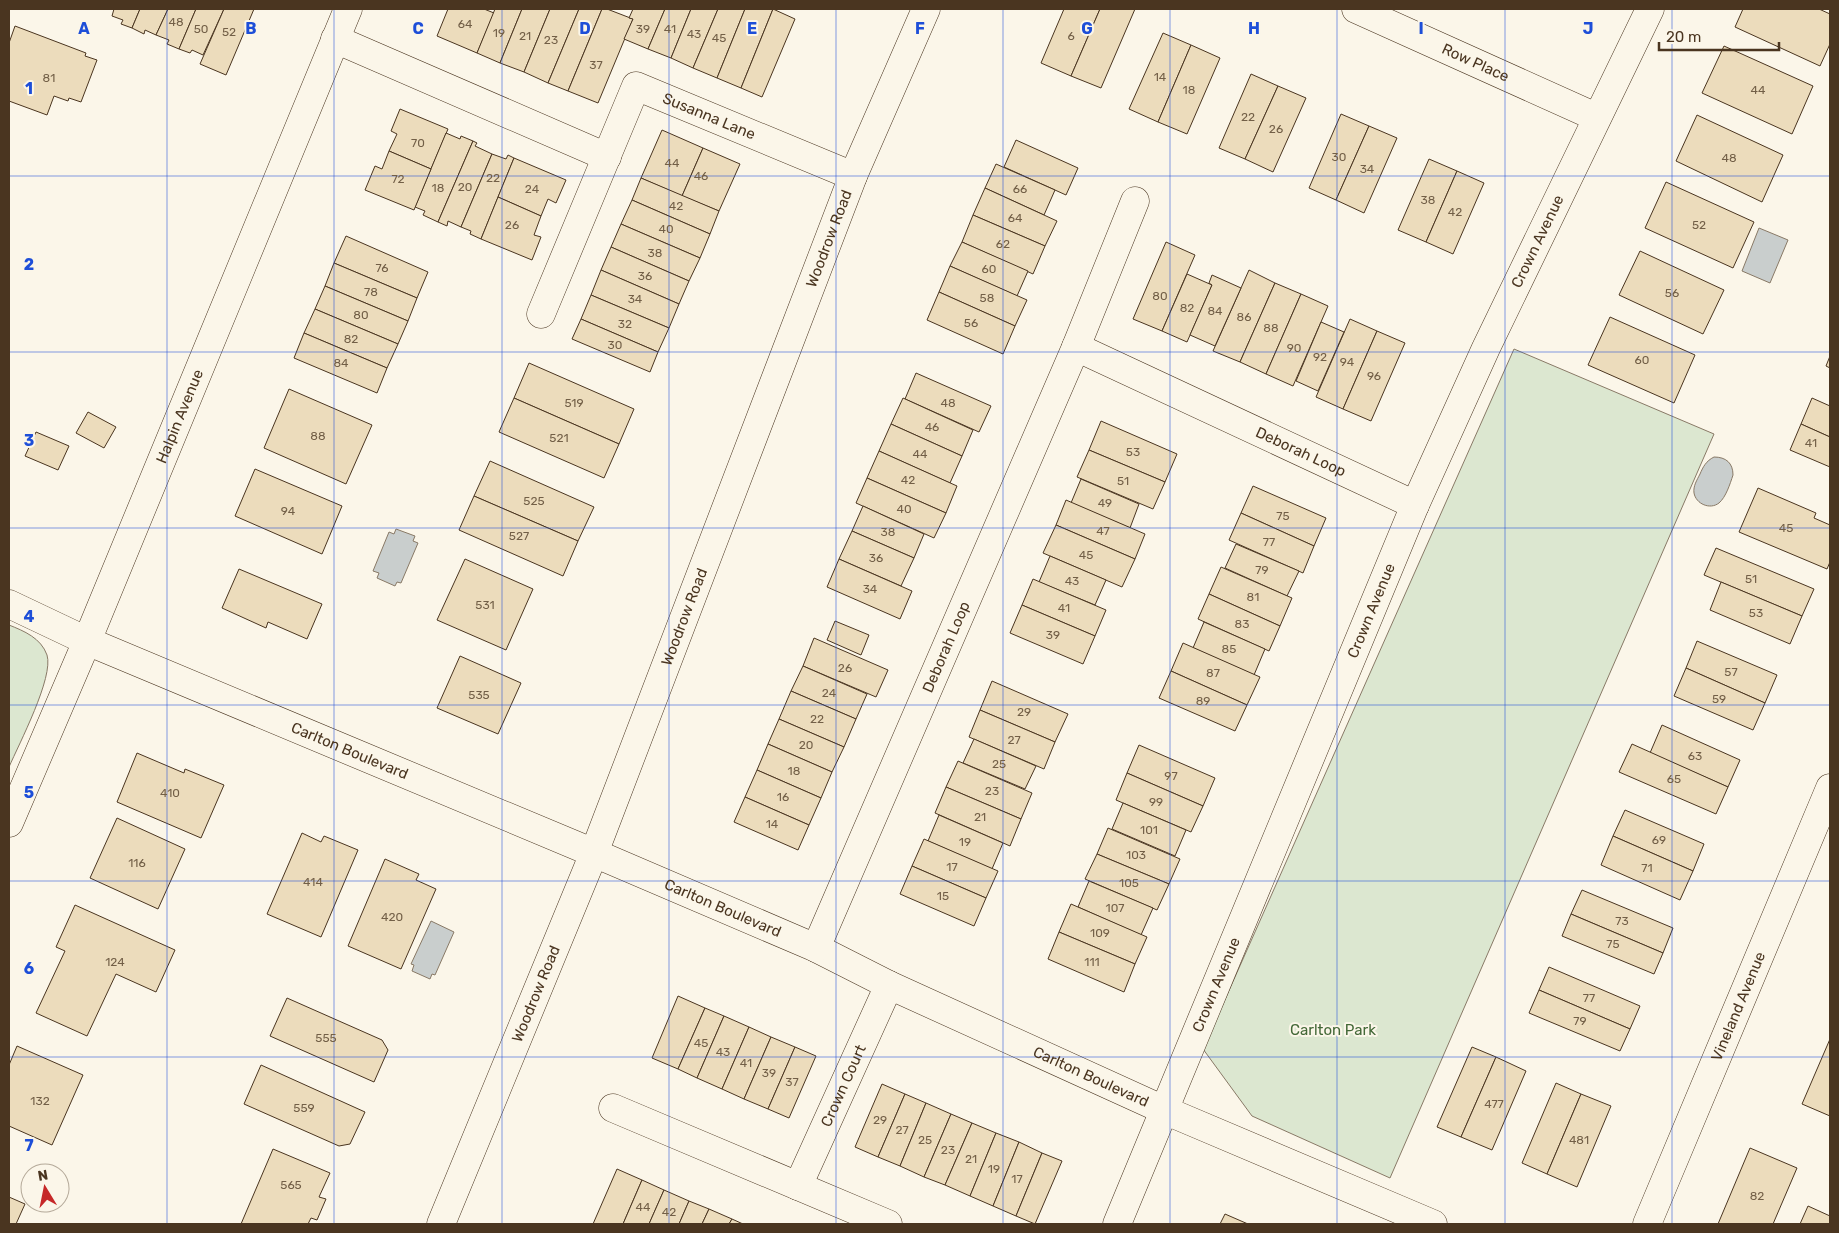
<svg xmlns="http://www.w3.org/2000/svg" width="1839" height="1233" font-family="Rubik,sans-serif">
	<rect width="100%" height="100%" fill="#fbf6e9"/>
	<g fill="#dce7d0" stroke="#887966">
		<path d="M1514,349L1714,434L1390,1178L1252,1116L1203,1049Z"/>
		<path d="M9,625C24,631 41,638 47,655C54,677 19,744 9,767Z"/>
	</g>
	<g fill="#c9cecd" stroke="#887966">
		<path d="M1759,228L1788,240L1770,283L1742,271Z"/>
		<path d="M1714,457C1726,457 1733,463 1733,475C1730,484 1726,497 1719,503C1710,510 1696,504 1694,493C1693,486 1697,480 1700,474C1703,467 1706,461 1714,457Z"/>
		<path d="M396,529L415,536L413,541L418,543L401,583L397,582L395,586L377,578L379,573L373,571L389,532L394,534Z"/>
		<path d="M431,921L454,932L435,975L432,974L430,979L412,971L414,965L411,964Z"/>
	</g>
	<g fill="#ecdcbc" stroke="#4a3520">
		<path d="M114,9H140L132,28L121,24L123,20L112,16Z"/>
		<path d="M140,9H168L156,35L145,30L144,34L132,28Z"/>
		<path d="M168,9H196L179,49L167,44L169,40L156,35Z"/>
		<path d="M196,9H224L203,55L192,50L190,53L179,49Z"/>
		<path d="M224,9H254L226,75L200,64Z"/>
		<path d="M448,9H484L494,13L477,53L437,36Z"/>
		<path d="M495,9H522L500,63L477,53Z"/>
		<path d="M522,9H550L524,72L500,63Z"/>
		<path d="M550,9H579L548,83L524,72Z"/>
		<path d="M579,9H602L568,91L548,83Z"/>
		<path d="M602,9H607L633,19L598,103L568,91Z"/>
		<path d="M633,9H665L648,49L624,39L633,19L629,18Z"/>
		<path d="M665,9H691L671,58L648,49Z"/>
		<path d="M691,9H718L693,68L671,58Z"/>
		<path d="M718,9H745L717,78L693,68Z"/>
		<path d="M745,9H773L741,88L717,78Z"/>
		<path d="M773,9L795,19L762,97L741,88Z"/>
		<path d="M1064,9H1100L1071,76L1041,63Z"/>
		<path d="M1100,9H1135L1101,88L1071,76Z"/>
		<path d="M1743,9H1819L1830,14V44L1820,66L1735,27Z"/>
		<path d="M15,26L86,53L85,56L97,60L81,102L69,98L68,101L54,96L47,115L9,101V43Z"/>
		<path d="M1163,33L1191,45L1158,122L1129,109Z"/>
		<path d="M1191,45L1220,58L1187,134L1158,122Z"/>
		<path d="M1724,46L1813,86L1792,134L1702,93Z"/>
		<path d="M1251,74L1278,86L1245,159L1219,148Z"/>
		<path d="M1278,86L1306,98L1273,172L1245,159Z"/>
		<path d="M400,109L448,129L431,169L389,151L397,134L391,131Z"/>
		<path d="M1341,114L1369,126L1336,200L1309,188Z"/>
		<path d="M1697,115L1783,155L1762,202L1676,161Z"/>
		<path d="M1369,126L1397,138L1364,213L1336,200Z"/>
		<path d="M662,130L703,148L682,196L641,178Z"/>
		<path d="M446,133L460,139L461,136L473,141L438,222L423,215L425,211L415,207Z"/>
		<path d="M1016,140L1078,168L1066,195L1004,167Z"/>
		<path d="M473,141L477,143L475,146L492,154L461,227L448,221L447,226L438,222Z"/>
		<path d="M703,148L740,164L719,211L682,196Z"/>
		<path d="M389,151L431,169L414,210L365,190L375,166L382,169Z"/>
		<path d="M492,154L506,159L508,155L514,158L481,239L470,234L471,231L461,227Z"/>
		<path d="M514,158L566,180L556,203L548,199L541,216L498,197Z"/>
		<path d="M1429,159L1457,171L1426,242L1398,230Z"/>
		<path d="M996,164L1055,190L1044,215L985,188Z"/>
		<path d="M1457,171L1484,183L1453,254L1426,242Z"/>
		<path d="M641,178L719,211L710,234L632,200Z"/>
		<path d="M1666,182L1754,222L1733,268L1645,228Z"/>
		<path d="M985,188L1057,221L1045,246L973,215Z"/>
		<path d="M498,197L541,216L534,235L541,237L532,260L481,239Z"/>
		<path d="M632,200L710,234L700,258L621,224Z"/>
		<path d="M973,215L1045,246L1033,274L962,242Z"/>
		<path d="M621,224L700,258L689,281L611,247Z"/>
		<path d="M346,236L428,272L417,298L334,263Z"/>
		<path d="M962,242L1028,271L1017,296L950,266Z"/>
		<path d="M1166,242L1195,255L1162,331L1133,319Z"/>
		<path d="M611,247L689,281L679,304L601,270Z"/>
		<path d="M1640,251L1724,290L1703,334L1619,295Z"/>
		<path d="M334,263L417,298L408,321L325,286Z"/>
		<path d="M950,266L1027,300L1015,326L939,292Z"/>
		<path d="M601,270L679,304L669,328L591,295Z"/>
		<path d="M1249,270L1275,283L1240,362L1213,351Z"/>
		<path d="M1187,274L1212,285L1187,342L1162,331Z"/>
		<path d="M1212,275L1241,288L1215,346L1190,335L1212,285L1209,283Z"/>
		<path d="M1275,283L1301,294L1266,374L1240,362Z"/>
		<path d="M325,286L408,321L398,344L315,309Z"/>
		<path d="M939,292L1015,326L1003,354L927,320Z"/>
		<path d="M1301,294L1328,306L1293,386L1266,374Z"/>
		<path d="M591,295L669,328L658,352L581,319Z"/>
		<path d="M315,309L398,344L387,368L304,333Z"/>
		<path d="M1610,317L1695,355L1674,403L1588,365Z"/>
		<path d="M581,319L658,352L650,372L572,339Z"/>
		<path d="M1350,319L1377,331L1343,409L1316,397Z"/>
		<path d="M1321,322L1344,332L1318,391L1296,381Z"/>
		<path d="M1377,331L1405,343L1371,421L1343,409Z"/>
		<path d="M304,333L387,368L377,393L294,358Z"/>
		<path d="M1830,356V368L1826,366Z"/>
		<path d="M529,363L634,409L619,444L514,398Z"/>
		<path d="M916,373L991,406L979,432L905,399Z"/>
		<path d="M289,389L372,425L346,484L264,448Z"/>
		<path d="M514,398L619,444L604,478L499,432Z"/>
		<path d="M903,398L973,430L962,456L891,424Z"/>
		<path d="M1812,398L1830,406V437L1801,424Z"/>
		<path d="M88,412L116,427L104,448L76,433Z"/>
		<path d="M1101,421L1177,454L1165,482L1089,450Z"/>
		<path d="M891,424L962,456L950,483L879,451Z"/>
		<path d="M1801,424L1830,437V467L1790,450Z"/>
		<path d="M36,432L69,446L58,470L25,456Z"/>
		<path d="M1089,450L1165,482L1153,509L1077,477Z"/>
		<path d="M879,451L957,486L946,513L867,478Z"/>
		<path d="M490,461L594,507L578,541L474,496Z"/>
		<path d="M255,469L342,506L322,554L235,516Z"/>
		<path d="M867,478L946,513L934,538L856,503Z"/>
		<path d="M1081,479L1139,504L1130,528L1071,503Z"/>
		<path d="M1253,486L1326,518L1314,546L1241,513Z"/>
		<path d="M1758,488L1816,513L1814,518L1830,525V562L1827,569L1739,532Z"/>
		<path d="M474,496L578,541L563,576L459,530Z"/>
		<path d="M1066,500L1145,534L1135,559L1056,525Z"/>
		<path d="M863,506L924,534L914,558L852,531Z"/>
		<path d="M1241,513L1314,546L1303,573L1229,540Z"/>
		<path d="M1056,525L1135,559L1122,587L1043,553Z"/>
		<path d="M852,531L914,558L901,586L839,559Z"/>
		<path d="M1236,544L1299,571L1287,596L1225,568Z"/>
		<path d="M1716,548L1814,589L1802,616L1704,575Z"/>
		<path d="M1050,556L1106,580L1095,605L1039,582Z"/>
		<path d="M465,559L533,589L506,650L437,620Z"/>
		<path d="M839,559L912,591L900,619L827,587Z"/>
		<path d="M1221,567L1292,598L1280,626L1209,594Z"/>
		<path d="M239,569L322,604L307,639L268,622L266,628L222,608Z"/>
		<path d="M1033,579L1106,610L1095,636L1022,605Z"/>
		<path d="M1721,582L1802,616L1790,644L1710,610Z"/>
		<path d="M1209,594L1280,626L1269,651L1198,619Z"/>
		<path d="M1022,605L1095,636L1083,664L1010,633Z"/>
		<path d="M835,621L869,635L861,655L827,640Z"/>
		<path d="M1204,622L1265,649L1254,675L1193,648Z"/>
		<path d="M814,638L888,670L876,697L803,666Z"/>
		<path d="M1697,641L1777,675L1765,703L1686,668Z"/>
		<path d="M1183,643L1260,677L1247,705L1171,671Z"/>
		<path d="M460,656L521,683L498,734L437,708Z"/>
		<path d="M803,666L867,694L856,719L791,691Z"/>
		<path d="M1686,668L1765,703L1753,730L1674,696Z"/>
		<path d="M1171,671L1247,705L1235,731L1159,698Z"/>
		<path d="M992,681L1068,714L1055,742L980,710Z"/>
		<path d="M791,691L856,719L844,747L779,719Z"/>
		<path d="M980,710L1055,742L1044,769L969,737Z"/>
		<path d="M779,719L844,747L832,772L768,744Z"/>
		<path d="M1662,725L1740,760L1728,787L1650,753Z"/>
		<path d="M974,739L1036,766L1025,789L963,763Z"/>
		<path d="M768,744L832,772L821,798L757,770Z"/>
		<path d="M1632,744L1728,787L1716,814L1619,772Z"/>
		<path d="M1139,745L1215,778L1203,806L1127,773Z"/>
		<path d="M137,753L184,773L185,769L224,785L201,838L117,802Z"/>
		<path d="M958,761L1032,793L1021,819L946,787Z"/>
		<path d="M757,770L821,798L809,825L745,797Z"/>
		<path d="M1127,773L1203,806L1191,832L1116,800Z"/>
		<path d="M946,787L1021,819L1010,846L935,813Z"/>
		<path d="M745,797L809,825L798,850L734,822Z"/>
		<path d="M1123,803L1186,830L1175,856L1112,829Z"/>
		<path d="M1625,810L1704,844L1693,871L1613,836Z"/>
		<path d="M939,815L1003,843L992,869L928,841Z"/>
		<path d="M117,818L185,849L158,909L90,878Z"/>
		<path d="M1108,828L1180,859L1169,884L1097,854Z"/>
		<path d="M302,833L321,842L324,836L358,850L321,937L267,914Z"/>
		<path d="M1613,836L1693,871L1680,900L1601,865Z"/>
		<path d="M924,839L998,871L986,898L912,866Z"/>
		<path d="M1097,854L1169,884L1157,910L1085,879Z"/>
		<path d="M385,859L419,874L416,880L436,889L401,969L348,946Z"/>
		<path d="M912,866L986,898L974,926L900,894Z"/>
		<path d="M1089,881L1153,908L1141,935L1078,907Z"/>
		<path d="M1582,890L1673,928L1663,953L1571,914Z"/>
		<path d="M1071,904L1147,937L1135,964L1059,932Z"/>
		<path d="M75,905L175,950L156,992L116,974L87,1036L36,1013L65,951L56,947Z"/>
		<path d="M1571,914L1663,953L1654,974L1562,936Z"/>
		<path d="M1059,932L1135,964L1124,992L1048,959Z"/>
		<path d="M1549,967L1640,1006L1630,1029L1539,990Z"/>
		<path d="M1539,990L1630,1029L1620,1051L1529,1013Z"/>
		<path d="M678,996L705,1008L678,1069L652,1058Z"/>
		<path d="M287,998L382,1040L388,1050L374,1082L270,1036Z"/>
		<path d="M705,1008L724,1016L697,1078L678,1069Z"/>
		<path d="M724,1016L749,1027L722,1089L697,1078Z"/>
		<path d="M749,1027L771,1037L744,1099L722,1089Z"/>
		<path d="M771,1037L795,1047L768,1109L744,1099Z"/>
		<path d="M1830,1039V1116L1802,1104Z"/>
		<path d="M17,1046L83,1075L52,1145L9,1126V1065Z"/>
		<path d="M795,1047L816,1056L789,1118L768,1109Z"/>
		<path d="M1472,1047L1496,1057L1461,1137L1437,1127Z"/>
		<path d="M1496,1057L1526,1071L1492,1150L1461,1137Z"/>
		<path d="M261,1065L365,1112L350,1144L339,1146L244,1104Z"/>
		<path d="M1556,1083L1581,1094L1547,1174L1522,1163Z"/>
		<path d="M882,1084L905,1094L878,1157L855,1147Z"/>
		<path d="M905,1094L926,1103L900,1166L878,1157Z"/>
		<path d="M1581,1094L1611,1106L1577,1187L1547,1174Z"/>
		<path d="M926,1103L951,1114L924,1177L900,1166Z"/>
		<path d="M951,1114L972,1123L945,1185L924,1177Z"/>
		<path d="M972,1123L996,1133L970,1196L945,1185Z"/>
		<path d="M996,1133L1019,1142L993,1206L970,1196Z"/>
		<path d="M1019,1142L1042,1153L1016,1216L993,1206Z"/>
		<path d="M1750,1148L1797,1168L1773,1224H1718Z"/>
		<path d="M273,1149L330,1173L319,1197L326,1199L317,1220L311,1218L308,1224H241Z"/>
		<path d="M1042,1153L1062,1161L1035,1224L1016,1216Z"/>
		<path d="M617,1169L642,1180L623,1224H593Z"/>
		<path d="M642,1180L664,1190L649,1224H623Z"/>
		<path d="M664,1190L689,1201L679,1224H649Z"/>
		<path d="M9,1197L25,1204L16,1224H9Z"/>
		<path d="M689,1201L709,1209L702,1224H679Z"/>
		<path d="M1808,1206L1830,1216V1224H1800Z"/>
		<path d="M709,1209L732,1219L729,1224H702Z"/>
		<path d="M1225,1214L1248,1224H1220Z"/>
		<path d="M732,1219L743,1224H729Z"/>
	</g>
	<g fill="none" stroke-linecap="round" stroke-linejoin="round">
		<defs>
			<g id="minor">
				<path id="s1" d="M1356,9L1596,117"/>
				<path d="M335,39L607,157"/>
				<path id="s2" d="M541,314L636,86L853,176"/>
				<path id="s3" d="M1076,347L1415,505"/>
				<path id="s4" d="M9,604L87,641L594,853L816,948L889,985L1164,1110L1433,1224"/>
				<path id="s5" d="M9,823L87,641L348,9"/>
				<path id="s6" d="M816,948L1076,347L1135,201"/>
				<path d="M613,1108L888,1224"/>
				<path id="s7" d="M798,1186L889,985"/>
				<path id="s8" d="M1117,1224L1415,505L1486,348L1650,9"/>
				<path id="s9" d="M1647,1224L1830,788"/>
			</g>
			<g id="tertiary">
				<path id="s10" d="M441,1224L594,853L853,176L926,9"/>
			</g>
		</defs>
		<use href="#minor" stroke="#4a3520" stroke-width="29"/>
		<use href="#tertiary" stroke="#4a3520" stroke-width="29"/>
		<use href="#minor" stroke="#fbf6e9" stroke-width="28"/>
		<use href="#tertiary" stroke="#fbf6e9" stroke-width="28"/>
	</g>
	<path fill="none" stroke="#1d4ed8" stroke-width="1" stroke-opacity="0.55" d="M167,9V1224M334,9V1224M502,9V1224M669,9V1224M836,9V1224M1003,9V1224M1170,9V1224M1337,9V1224M1505,9V1224M1672,9V1224M9,176H1830M9,352H1830M9,528H1830M9,705H1830M9,881H1830M9,1057H1830"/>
	<g text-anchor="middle" stroke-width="4" stroke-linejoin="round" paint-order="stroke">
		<g font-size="12" fill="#725f47">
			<text x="176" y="26">48</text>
			<text x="465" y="28">64</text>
			<text x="201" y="33">50</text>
			<text x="643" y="33">39</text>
			<text x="670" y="33">41</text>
			<text x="229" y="36">52</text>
			<text x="499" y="37">19</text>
			<text x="694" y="38">43</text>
			<text x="525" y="40">21</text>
			<text x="1071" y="40">6</text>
			<text x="719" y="42">45</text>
			<text x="551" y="44">23</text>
			<text x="596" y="69">37</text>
			<text x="1160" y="81">14</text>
			<text x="49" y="82">81</text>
			<text x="1189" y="94">18</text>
			<text x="1758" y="94">44</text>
			<text x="1248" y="121">22</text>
			<text x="1276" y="133">26</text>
			<text x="418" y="147">70</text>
			<text x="1339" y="161">30</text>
			<text x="1729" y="162">48</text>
			<text x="672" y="167">44</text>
			<text x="1367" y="173">34</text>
			<text x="701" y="180">46</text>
			<text x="493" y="182">22</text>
			<text x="398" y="183">72</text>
			<text x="465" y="191">20</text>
			<text x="438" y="192">18</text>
			<text x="532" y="193">24</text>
			<text x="1020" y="193">66</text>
			<text x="1428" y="204">38</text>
			<text x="676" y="210">42</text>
			<text x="1455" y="216">42</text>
			<text x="1015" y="222">64</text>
			<text x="512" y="229">26</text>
			<text x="1699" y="229">52</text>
			<text x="666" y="233">40</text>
			<text x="1003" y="248">62</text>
			<text x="655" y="257">38</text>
			<text x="382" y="272">76</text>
			<text x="989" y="273">60</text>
			<text x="645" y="280">36</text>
			<text x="371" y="296">78</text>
			<text x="1672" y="297">56</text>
			<text x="1160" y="300">80</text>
			<text x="987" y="302">58</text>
			<text x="635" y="303">34</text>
			<text x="1187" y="312">82</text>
			<text x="1215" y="315">84</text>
			<text x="361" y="319">80</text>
			<text x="1244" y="321">86</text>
			<text x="971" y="327">56</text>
			<text x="625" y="328">32</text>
			<text x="1271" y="332">88</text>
			<text x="351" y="343">82</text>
			<text x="615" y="349">30</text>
			<text x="1294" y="352">90</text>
			<text x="1320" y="361">92</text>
			<text x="1642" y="364">60</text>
			<text x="1347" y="366">94</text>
			<text x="341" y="367">84</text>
			<text x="1374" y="380">96</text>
			<text x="574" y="407">519</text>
			<text x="948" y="407">48</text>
			<text x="932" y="431">46</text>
			<text x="318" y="440">88</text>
			<text x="559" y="442">521</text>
			<text x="1811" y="447">41</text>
			<text x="1133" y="456">53</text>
			<text x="920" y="458">44</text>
			<text x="908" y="484">42</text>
			<text x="1123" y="485">51</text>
			<text x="534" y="505">525</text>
			<text x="1105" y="507">49</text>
			<text x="904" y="513">40</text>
			<text x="288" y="515">94</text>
			<text x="1283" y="520">75</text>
			<text x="1786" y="532">45</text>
			<text x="1103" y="535">47</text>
			<text x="888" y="536">38</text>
			<text x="519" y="540">527</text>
			<text x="1269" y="546">77</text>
			<text x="1086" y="559">45</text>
			<text x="876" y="562">36</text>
			<text x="1262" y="574">79</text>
			<text x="1751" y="583">51</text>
			<text x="1072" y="585">43</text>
			<text x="870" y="593">34</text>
			<text x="1253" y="601">81</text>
			<text x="485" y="609">531</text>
			<text x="1064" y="612">41</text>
			<text x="1756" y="617">53</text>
			<text x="1242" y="628">83</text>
			<text x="1053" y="639">39</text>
			<text x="1229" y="653">85</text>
			<text x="845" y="672">26</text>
			<text x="1731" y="676">57</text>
			<text x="1213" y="677">87</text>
			<text x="829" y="697">24</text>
			<text x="479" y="699">535</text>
			<text x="1719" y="703">59</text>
			<text x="1203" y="705">89</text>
			<text x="1024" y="716">29</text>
			<text x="817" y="723">22</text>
			<text x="1014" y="744">27</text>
			<text x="806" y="749">20</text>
			<text x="1695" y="760">63</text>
			<text x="999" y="768">25</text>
			<text x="794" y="775">18</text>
			<text x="1171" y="780">97</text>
			<text x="1674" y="783">65</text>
			<text x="992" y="795">23</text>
			<text x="170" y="797">410</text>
			<text x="783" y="801">16</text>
			<text x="1156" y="806">99</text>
			<text x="980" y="821">21</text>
			<text x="772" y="828">14</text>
			<text x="1149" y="834">101</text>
			<text x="1659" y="844">69</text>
			<text x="965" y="846">19</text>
			<text x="1136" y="859">103</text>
			<text x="137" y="867">116</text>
			<text x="952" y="871">17</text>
			<text x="1647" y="872">71</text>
			<text x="313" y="886">414</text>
			<text x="1129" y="887">105</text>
			<text x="943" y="900">15</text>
			<text x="1115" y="912">107</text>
			<text x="392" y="921">420</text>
			<text x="1622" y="925">73</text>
			<text x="1100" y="937">109</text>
			<text x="1613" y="948">75</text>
			<text x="115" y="966">124</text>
			<text x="1092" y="966">111</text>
			<text x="1589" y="1002">77</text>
			<text x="1580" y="1025">79</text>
			<text x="326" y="1042">555</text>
			<text x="701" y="1047">45</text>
			<text x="723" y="1056">43</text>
			<text x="746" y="1067">41</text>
			<text x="769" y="1077">39</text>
			<text x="792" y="1086">37</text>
			<text x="40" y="1105">132</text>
			<text x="1494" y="1108">477</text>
			<text x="304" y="1112">559</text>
			<text x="880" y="1124">29</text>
			<text x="902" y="1134">27</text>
			<text x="925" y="1144">25</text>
			<text x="1579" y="1144">481</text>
			<text x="948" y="1154">23</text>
			<text x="971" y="1163">21</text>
			<text x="994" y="1173">19</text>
			<text x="1017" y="1183">17</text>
			<text x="291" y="1189">565</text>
			<text x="1757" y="1200">82</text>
			<text x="643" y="1211">44</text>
			<text x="669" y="1216">42</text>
		</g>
		<g font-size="15" fill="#4a3520" stroke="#fbf6e9">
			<text dy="5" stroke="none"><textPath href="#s1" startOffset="131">Row Place</textPath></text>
			<text dy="5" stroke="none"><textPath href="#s2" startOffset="326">Susanna Lane</textPath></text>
			<text dy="5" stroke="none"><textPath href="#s10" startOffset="1059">Woodrow Road</textPath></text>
			<text dy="5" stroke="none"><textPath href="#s8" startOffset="1069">Crown Avenue</textPath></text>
			<text dy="5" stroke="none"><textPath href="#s5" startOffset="441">Halpin Avenue</textPath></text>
			<text dy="5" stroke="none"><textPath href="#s3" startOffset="248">Deborah Loop</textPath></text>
			<text dy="5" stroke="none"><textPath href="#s8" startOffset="664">Crown Avenue</textPath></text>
			<text dy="5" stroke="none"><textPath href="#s10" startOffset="654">Woodrow Road</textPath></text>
			<text dy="5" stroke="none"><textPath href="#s6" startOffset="328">Deborah Loop</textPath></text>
			<text dy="5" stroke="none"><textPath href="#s4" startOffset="371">Carlton Boulevard</textPath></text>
			<text dy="5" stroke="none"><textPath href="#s4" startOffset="776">Carlton Boulevard</textPath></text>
			<text dy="5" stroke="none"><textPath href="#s8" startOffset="259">Crown Avenue</textPath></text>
			<text dy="5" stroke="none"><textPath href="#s10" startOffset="249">Woodrow Road</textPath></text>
			<text dy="5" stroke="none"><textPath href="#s9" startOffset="236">Vineland Avenue</textPath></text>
			<text dy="5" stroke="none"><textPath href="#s4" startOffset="1181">Carlton Boulevard</textPath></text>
			<text dy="5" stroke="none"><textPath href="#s7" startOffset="110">Crown Court</textPath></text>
		</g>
		<g font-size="15" fill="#436837" stroke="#fbf6e9">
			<text x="1333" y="1035">Carlton Park</text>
		</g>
	</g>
	<g font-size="16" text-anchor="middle" font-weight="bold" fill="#1d4ed8" stroke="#fbf6e9" stroke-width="4" stroke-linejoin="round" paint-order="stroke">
		<text x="84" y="34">A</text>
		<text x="251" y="34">B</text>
		<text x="418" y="34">C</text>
		<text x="585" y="34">D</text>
		<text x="752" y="34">E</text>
		<text x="920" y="34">F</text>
		<text x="1087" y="34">G</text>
		<text x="1254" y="34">H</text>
		<text x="1421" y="34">I</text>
		<text x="1588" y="34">J</text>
		<text x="29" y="94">1</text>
		<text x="29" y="270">2</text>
		<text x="29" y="446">3</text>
		<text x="29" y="622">4</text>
		<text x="29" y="798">5</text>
		<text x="29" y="974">6</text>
		<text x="29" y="1151">7</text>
	</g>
	<rect width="1839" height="1233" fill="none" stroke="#4a3520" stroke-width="20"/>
	<g transform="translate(45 1188) rotate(350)"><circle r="24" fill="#fbf6e9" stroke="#b4a999"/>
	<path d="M0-4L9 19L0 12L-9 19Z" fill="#c62828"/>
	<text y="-8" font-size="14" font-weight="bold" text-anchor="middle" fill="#4a3520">N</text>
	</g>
	<path d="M1659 42v8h120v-8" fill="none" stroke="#4a3520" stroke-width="2.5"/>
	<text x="1666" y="42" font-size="15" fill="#4a3520" stroke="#fbf6e9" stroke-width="4" paint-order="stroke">20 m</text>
</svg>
